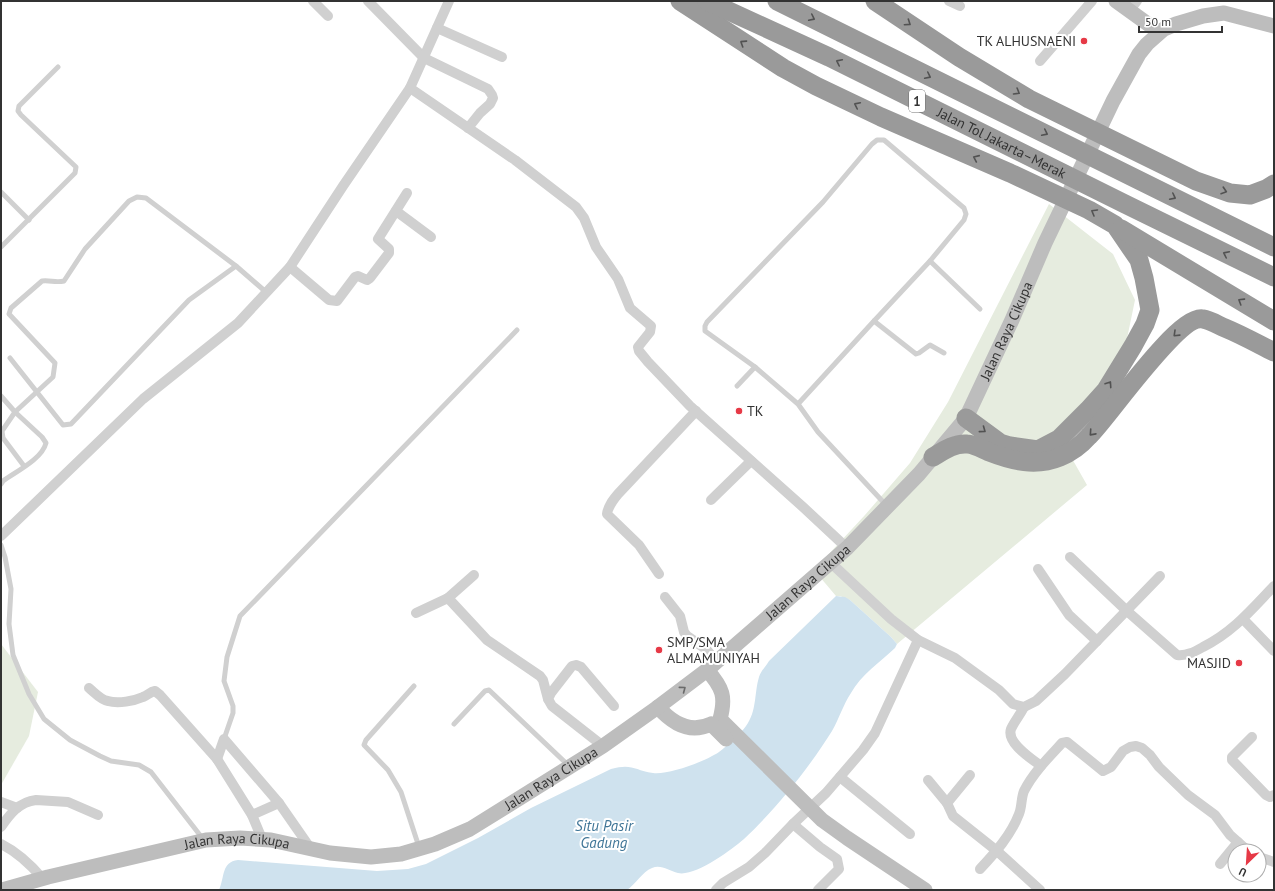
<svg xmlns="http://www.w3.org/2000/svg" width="1275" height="891" font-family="'PT Sans',sans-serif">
	<rect width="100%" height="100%" fill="#fff"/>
	<g fill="#e6ecdf">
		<path d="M1049,204L1113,254L1135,300L1124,353L1062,441L1087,485L897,644L891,637L850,600L840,596H836L814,570L865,515L910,463L948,402Z"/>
		<path d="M1,644L38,692L29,736L1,785Z"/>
	</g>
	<path fill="#cfe2ee" d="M836,596L845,597L850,600L891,637L897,644L895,648C880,662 861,675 851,693C843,705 839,719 832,731C809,768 775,810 744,839C731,850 695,877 678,873C669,871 661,864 652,868C642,872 636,884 627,890H219C225,877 221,862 238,860L377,871L408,869L426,864L478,838L531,808L611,769C632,763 634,770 653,773C669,775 706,761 719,752C726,747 741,733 746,726C757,711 754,694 759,677C761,671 766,666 769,661Z"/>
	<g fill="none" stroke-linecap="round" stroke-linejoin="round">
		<g stroke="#d0d0d0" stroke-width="5">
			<path d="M1,192L29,220"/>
			<path d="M1,247L75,173L76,167L21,115L18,111L19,106L58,67"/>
			<path d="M930,261L980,309"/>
			<path d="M874,321L916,354L919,353L930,345L944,353"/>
			<path d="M10,358L63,425L71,424L189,300L236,266L266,292"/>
			<path d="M737,386L755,367"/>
			<path d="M1,396L15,412L42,437L46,443C42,459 17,471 3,481L1,484"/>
			<path d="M798,404L755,367L705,331V326L707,322L823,202L872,144L877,140H884L964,208L966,214L964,220L930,261L874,321L798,404L818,432L886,505"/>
			<path d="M24,466L3,438L2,431L15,412L53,377L55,363L9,314L11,308L42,281C50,280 56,283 64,281L85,249L129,201L137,197L146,198L236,266"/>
			<path d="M1,545L5,557L11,589L9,624L13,655L29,694L44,719L70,740L100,756L111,761L139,765L151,772L203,839"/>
			<path d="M414,686L366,740L364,745L388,770L401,792L419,847"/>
			<path d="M454,724L485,691L489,690L568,765"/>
			<path d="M224,739L233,713V706L224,681L227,657L240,616L517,330"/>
		</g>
		<g stroke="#d0d0d0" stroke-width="10">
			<path d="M313,1L328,16"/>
			<path d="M368,1L424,58L488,89L492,95L493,98L490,104L480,113L468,128"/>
			<path d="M949,1L960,6"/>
			<path d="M1129,11L1137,1"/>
			<path d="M437,28L502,57"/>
			<path d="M1040,61L1092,1"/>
			<path d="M410,88L515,160L576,207L584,218L596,247L618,279L630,308L651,326L650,332L638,347L639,351L648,362L690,406L803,507L847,548"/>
			<path d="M396,211L431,237"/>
			<path d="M290,267L329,300L337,301L355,277L358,276L367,280L370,278L389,253V249L378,239L407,193"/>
			<path d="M711,500L751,461"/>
			<path d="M1,536L143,399L238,323L290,267L343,186L410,88L449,1"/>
			<path d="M1070,557L1127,611L1177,655C1187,656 1194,652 1203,647C1233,632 1251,610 1274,586"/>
			<path d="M831,563L891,619L918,640L955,658L999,690L1013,704L1024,707L1036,701L1065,674L1160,576"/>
			<path d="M1038,569L1069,615L1097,641"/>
			<path d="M659,574L639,545L609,516L607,514C608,506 613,500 618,494L696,411"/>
			<path d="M665,597L680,616L684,632L687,636L706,649L717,662"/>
			<path d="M448,598L474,575"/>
			<path d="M416,613L448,598L487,640L540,676L543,680L548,699"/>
			<path d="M1243,619L1274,651"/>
			<path d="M89,688C95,693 101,700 108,701C118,704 134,701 143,697C148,695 150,692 155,691L160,695L217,759L252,815L262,839"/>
			<path d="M1024,707C1020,715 1014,722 1011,729C1006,743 1032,759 1041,766"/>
			<path d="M1252,737L1232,757V760L1266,795L1270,797L1274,795"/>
			<path d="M603,746L552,706L548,699L551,693L572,666L576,665L581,667L614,706"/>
			<path d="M217,759L224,739L279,803L252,815"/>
			<path d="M840,777L910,834"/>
			<path d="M928,780L947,803L953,816L997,851L1040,890"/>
			<path d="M1,802L17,808"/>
			<path d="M279,803L311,849"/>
			<path d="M947,803L970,775"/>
			<path d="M793,824L820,847L837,859L839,869L818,890"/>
			<path d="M1,827C10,814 19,802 36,800L68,802L98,815"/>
			<path d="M1,844C17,852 31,865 43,879"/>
			<path d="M1259,857L1274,862"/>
			<path d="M1220,864L1238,842"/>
			<path d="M980,869C995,853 1011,835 1019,814C1022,807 1021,798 1024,791C1033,773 1049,757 1062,743L1067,742L1103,771L1111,767L1123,751L1130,747L1136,746L1142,748L1150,755L1159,767L1188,795L1215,815L1230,835L1248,851"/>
			<path d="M716,890L723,883L749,867L765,853L793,824L826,793L863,750L875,733L918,640"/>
		</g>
		<g stroke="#bdbdbd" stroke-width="15">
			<path d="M1116,1L1159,32"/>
			<path d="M707,670C723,688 726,697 720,719L822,820L847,838L925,890"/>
			<path d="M658,707C672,723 690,734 711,724L726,739"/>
			<path id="s1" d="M2,890L48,877L206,840L240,838L271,840L330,853L371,857L401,854L435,844L470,829L603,746L658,707L707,670L847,548L919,474L966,418L1012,320L1045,243L1113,101L1139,54L1147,44L1164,29L1176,24L1203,16L1224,13L1274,26"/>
		</g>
		<g stroke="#9a9a9a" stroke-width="19">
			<path d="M680,1L783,68L816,86L881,117L1010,173L1089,210L1115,225L1139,260L1144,278L1150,310L1145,324L1133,346L1106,390L1088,410L1059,439L1038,450L1010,446L1000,443L966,418"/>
			<path id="s2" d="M707,1L829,57L1125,204L1274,277"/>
			<path d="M777,1L1274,247"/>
			<path d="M875,1L959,57L1029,99L1196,181L1230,193L1250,195L1266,189L1274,184"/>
			<path d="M1121,229L1274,321"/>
			<path d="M933,457C943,451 954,443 967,444C974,444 982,449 989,452C1012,461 1036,467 1060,457C1070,453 1081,445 1089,436C1108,418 1178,314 1203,319C1210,320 1218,325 1225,328C1242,335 1258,344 1274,352"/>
		</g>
	</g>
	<defs><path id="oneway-chevron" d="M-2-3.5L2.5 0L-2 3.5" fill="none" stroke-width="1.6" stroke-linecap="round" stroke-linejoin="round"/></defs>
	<g stroke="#525252">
		<use href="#oneway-chevron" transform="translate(812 18) rotate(26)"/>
		<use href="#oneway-chevron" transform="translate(908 23) rotate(34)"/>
		<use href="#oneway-chevron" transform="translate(743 43) rotate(-147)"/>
		<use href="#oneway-chevron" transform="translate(839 62) rotate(-154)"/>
		<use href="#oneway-chevron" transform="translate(928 76) rotate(26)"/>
		<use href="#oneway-chevron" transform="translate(1017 92) rotate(31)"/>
		<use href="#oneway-chevron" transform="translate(857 105) rotate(-154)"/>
		<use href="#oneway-chevron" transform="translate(1045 133) rotate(26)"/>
		<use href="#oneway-chevron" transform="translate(976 158) rotate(-156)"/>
		<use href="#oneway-chevron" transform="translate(1224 191) rotate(18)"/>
		<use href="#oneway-chevron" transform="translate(1173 197) rotate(27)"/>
		<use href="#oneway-chevron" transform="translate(1094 212) rotate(-150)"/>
		<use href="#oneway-chevron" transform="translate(1226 254) rotate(-154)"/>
		<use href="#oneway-chevron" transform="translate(1241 301) rotate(-148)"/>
		<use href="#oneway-chevron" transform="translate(1176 334) rotate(136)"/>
		<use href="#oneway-chevron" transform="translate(1109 384) rotate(-56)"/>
		<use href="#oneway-chevron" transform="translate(983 430) rotate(36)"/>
		<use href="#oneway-chevron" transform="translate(1092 433) rotate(132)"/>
	</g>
	<use stroke="#6a6a6a" href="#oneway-chevron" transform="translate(683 689) rotate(-37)"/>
	<g fill="#e63946" stroke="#fff" stroke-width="1.5">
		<circle cx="1084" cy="41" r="4"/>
		<circle cx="739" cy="411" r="4"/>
		<circle cx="659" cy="650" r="4"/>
		<circle cx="1239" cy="663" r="4"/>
	</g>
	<g text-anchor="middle" stroke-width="4" stroke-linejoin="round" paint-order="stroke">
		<rect fill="#fff" stroke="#707070" stroke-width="1" x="909" y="90" width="16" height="22" rx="3"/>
		<g font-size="13" font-weight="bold" fill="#333">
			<text x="917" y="106">1</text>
		</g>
		<g font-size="14" fill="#333" stroke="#fff" text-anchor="end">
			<text x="1076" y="46">TK ALHUSNAENI</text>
			<text x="747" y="416" text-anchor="start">TK</text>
			<text x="667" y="647" text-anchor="start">SMP/SMA<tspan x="667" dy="16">ALMAMUNIYAH</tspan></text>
			<text x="1231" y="668">MASJID</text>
		</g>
		<g font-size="14" fill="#333" stroke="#fff">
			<text dy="5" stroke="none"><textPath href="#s2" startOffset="327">Jalan Tol Jakarta–Merak</textPath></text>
			<text dy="5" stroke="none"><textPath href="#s1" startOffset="1224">Jalan Raya Cikupa</textPath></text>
			<text dy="5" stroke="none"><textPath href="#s1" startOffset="900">Jalan Raya Cikupa</textPath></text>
			<text dy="5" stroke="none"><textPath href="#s1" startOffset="576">Jalan Raya Cikupa</textPath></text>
			<text dy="5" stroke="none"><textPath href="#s1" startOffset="241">Jalan Raya Cikupa</textPath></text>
		</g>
		<g font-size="15" font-style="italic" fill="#3f7597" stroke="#fff">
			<text x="604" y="831">Situ Pasir<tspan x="604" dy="17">Gadung</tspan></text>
		</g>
	</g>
	<rect width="1275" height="891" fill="none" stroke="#333333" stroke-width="4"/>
	<g transform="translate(1247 863) rotate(205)"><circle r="19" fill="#ffffff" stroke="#adadad"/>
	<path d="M0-3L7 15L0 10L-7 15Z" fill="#e63946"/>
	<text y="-6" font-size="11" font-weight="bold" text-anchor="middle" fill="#333333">U</text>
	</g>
	<path d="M1139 26v6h83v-6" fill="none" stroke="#333333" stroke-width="2"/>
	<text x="1145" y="26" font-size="12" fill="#333333" stroke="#ffffff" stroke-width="3" paint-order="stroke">50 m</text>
</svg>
